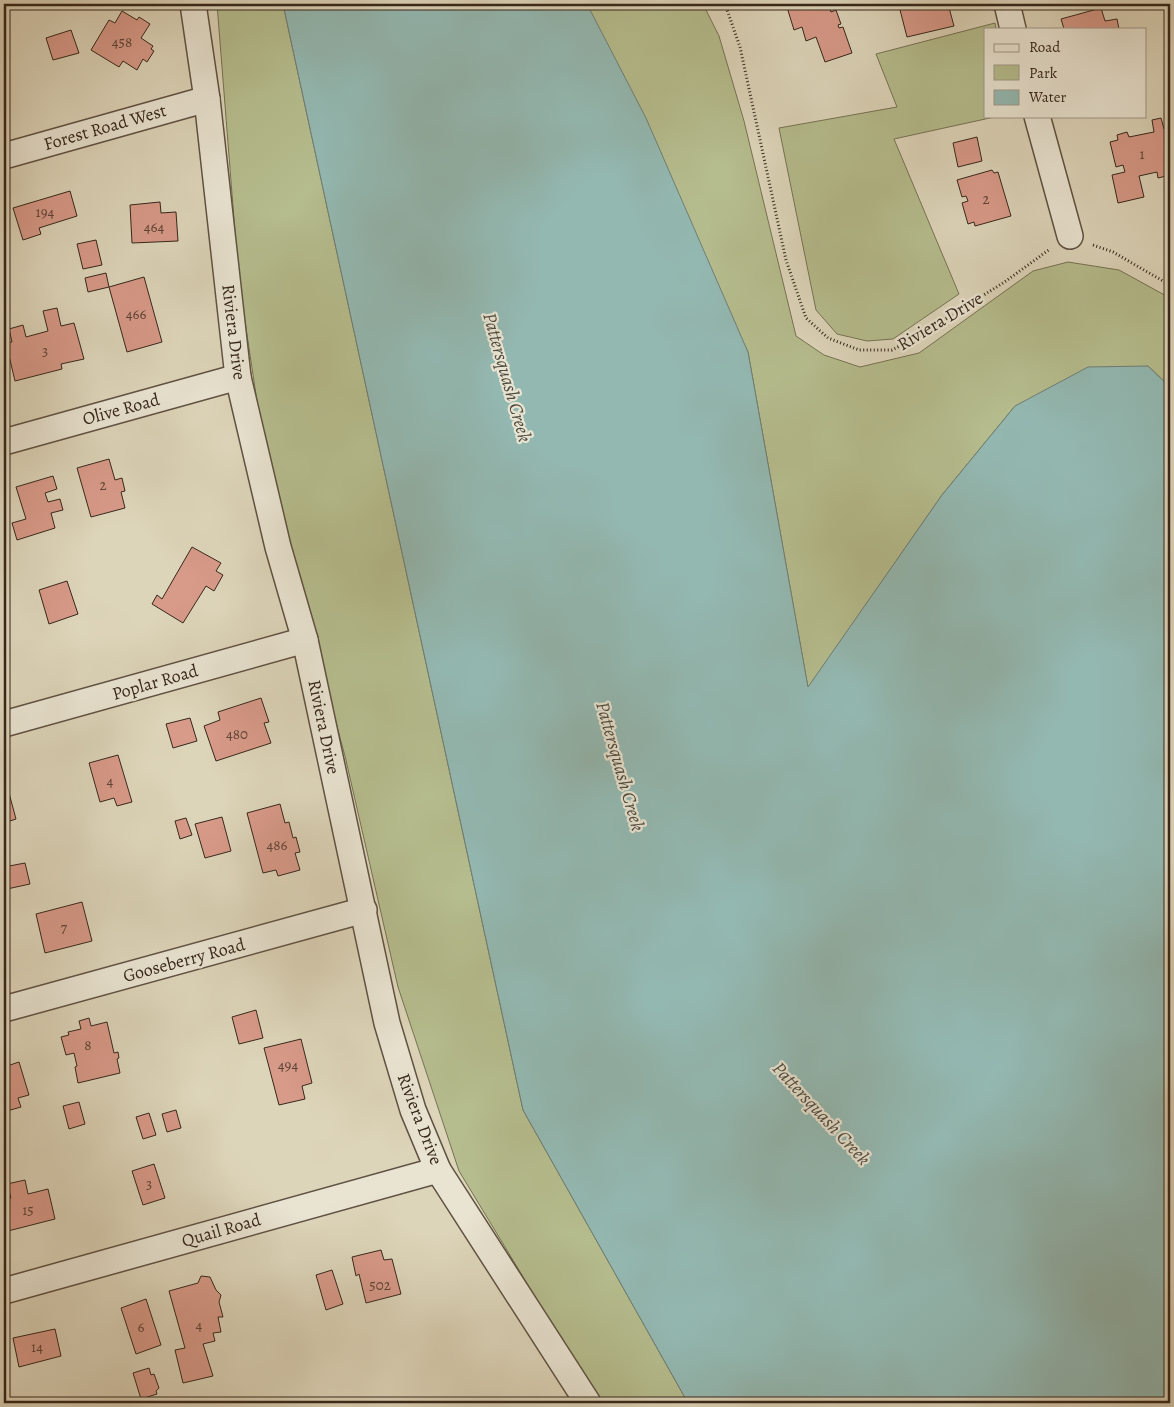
<svg xmlns="http://www.w3.org/2000/svg" width="1174" height="1407" font-family="Alegreya,serif">
	<rect width="100%" height="100%" fill="#ddd5ba"/>
	<filter id="stains"><feTurbulence type="fractalNoise" baseFrequency=".004" numOctaves="4"/><feColorMatrix values="0 0 0 0 .2 0 0 0 0 .09 0 0 0 0 .02 0 0 0 .5 -.17"/></filter>
	<radialGradient id="worn" r=".72"><stop offset=".6" stop-color="#630" stop-opacity="0"/><stop offset="1" stop-color="#630" stop-opacity=".3"/></radialGradient>
	<g fill="#b5bc8d" stroke="#767254">
		<path d="M217,4H283L523,1110L688,1403H594L574,1361L459,1171L398,987L345,756L268,474L239,282Z"/>
		<path d="M578,4H703L719,36L744,121L796,336L824,355L860,367L919,353L1033,271L1068,262L1119,270L1170,298V387L1148,366L1015,406L942,495L808,688L748,352Z"/>
		<path d="M995,23L996,29H985V116H999L894,139L959,294L893,339L867,341L837,334L816,310L779,128L897,107L876,54Z"/>
	</g>
	<path fill="#93b8b1" stroke="#6e7e75" d="M283,4H587L646,118L748,352L808,687L942,495L1015,406L1088,367L1148,366L1170,387V1403H688L523,1110Z"/>
	<g fill="#d89a89" stroke="#36271b">
		<path d="M786,4H821L822,5L828,4L831,12L836,10L841,24L838,25L839,28L843,27L852,53L825,62L816,37L806,41L802,27L794,30Z"/>
		<path d="M902,4H948L954,26L907,37L899,6Z"/>
		<path d="M1101,8L1105,21L1117,19L1119,29H1064L1061,19Z"/>
		<path d="M122,11L137,20L139,17L150,24L141,38L153,46L151,49L154,51L147,62L143,59L137,70L123,61L119,67L91,50L109,20L115,23Z"/>
		<path d="M71,30L79,53L53,60L46,38Z"/>
		<path d="M1161,118L1164,129H1167L1170,144V175L1158,178L1157,172L1139,176L1144,197L1118,203L1112,175L1125,172L1123,165L1116,167L1110,142L1118,140L1117,135L1127,132L1129,137L1154,132L1152,120Z"/>
		<path d="M977,137L982,161L958,167L953,143Z"/>
		<path d="M992,170L994,173L998,172L1011,216L975,226L974,222L968,224L962,203L968,201L966,196L962,197L957,180Z"/>
		<path d="M70,191L77,216L39,228L41,234L23,240L13,208Z"/>
		<path d="M160,202L161,213L176,212L178,241L132,243L130,205Z"/>
		<path d="M96,240L102,265L83,269L77,244Z"/>
		<path d="M106,273L109,287L88,292L85,278Z"/>
		<path d="M144,277L162,342L127,352L109,287Z"/>
		<path d="M57,308L61,326L74,323L84,359L61,364L62,369L15,381L6,343L12,342L9,329L23,325L26,337L48,331L43,311Z"/>
		<path d="M109,459L115,480L122,478L125,491L121,492L125,508L91,517L77,468Z"/>
		<path d="M53,476L57,489L45,493L48,502L60,499L63,510L51,513L55,528L17,540L12,523L26,519L16,487Z"/>
		<path d="M192,547L221,563L216,571L223,575L214,591L206,586L183,623L152,604L157,595L162,599Z"/>
		<path d="M67,581L78,614L49,624L39,590Z"/>
		<path d="M261,698L269,722L264,723L271,743L216,761L204,726L220,720L218,712Z"/>
		<path d="M190,718L197,741L173,748L166,724Z"/>
		<path d="M118,755L132,802L117,806L114,798L100,802L89,763Z"/>
		<path d="M6,782L16,819L4,823V783Z"/>
		<path d="M280,804L285,823L289,822L293,838L296,837L300,852L295,853L300,870L278,876L276,870L263,873L247,813Z"/>
		<path d="M222,817L231,851L205,858L195,824Z"/>
		<path d="M186,818L192,835L180,839L175,821Z"/>
		<path d="M25,863L30,884L7,889L4,867Z"/>
		<path d="M82,902L92,941L45,953L36,914Z"/>
		<path d="M256,1010L263,1038L239,1044L232,1017Z"/>
		<path d="M89,1018L91,1026L107,1022L114,1053L118,1052L119,1058L117,1059L120,1073L78,1083L75,1067L77,1066L74,1053L66,1055L61,1037L69,1035L68,1032L81,1029L79,1021Z"/>
		<path d="M301,1039L312,1083L302,1086L305,1099L279,1105L264,1048Z"/>
		<path d="M19,1062L29,1095L18,1098L21,1107L7,1111L4,1102V1067Z"/>
		<path d="M79,1102L85,1124L69,1129L63,1106Z"/>
		<path d="M176,1110L181,1128L167,1132L162,1114Z"/>
		<path d="M149,1113L156,1135L143,1139L136,1117Z"/>
		<path d="M154,1164L165,1198L143,1205L132,1171Z"/>
		<path d="M25,1180L28,1194L48,1189L55,1219L4,1232V1200L11,1198L7,1184Z"/>
		<path d="M381,1250L384,1260L392,1259L401,1294L366,1303L359,1274L356,1276L352,1257Z"/>
		<path d="M332,1270L343,1304L326,1310L316,1275Z"/>
		<path d="M201,1276L210,1277L216,1290L221,1295L219,1302L223,1317H218L221,1332L213,1333L215,1341L203,1344L213,1376L183,1383L175,1350L185,1348L169,1291L198,1283Z"/>
		<path d="M146,1299L161,1345L136,1354L121,1308Z"/>
		<path d="M55,1329L61,1356L19,1367L13,1338Z"/>
		<path d="M149,1368L151,1375L154,1374L159,1388L156,1391L157,1394L141,1399L133,1373Z"/>
	</g>
	<g fill="none" stroke-linecap="round" stroke-linejoin="round">
		<defs>
			<g id="minor">
				<path d="M193,4L207,99L238,377L278,547L305,640L387,1023L413,1110L438,1170L588,1403"/>
				<path d="M1007,4L1013,29"/>
				<path d="M1037,116L1070,236"/>
				<path d="M4,156L207,99"/>
				<path d="M4,442L238,377"/>
				<path d="M4,724L305,640"/>
				<path d="M4,1009L364,910"/>
				<path d="M4,1291L438,1170"/>
			</g>
		</defs>
		<use href="#minor" stroke="#605243" stroke-width="28"/>
		<g stroke="#36271b" stroke-width="3" stroke-dasharray="1 2.5" stroke-linecap="butt">
			<path d="M725,4L740,47L786,260L806,318L828,338L859,350H892L917,337L1006,281L1050,249"/>
			<path d="M1093,245L1113,252L1170,285"/>
		</g>
		<use href="#minor" stroke="#e9e4d2" stroke-width="25"/>
	</g>
	<g text-anchor="middle" stroke-width="4.5" stroke-linejoin="round" paint-order="stroke">
		<g font-size="15" fill="#5e4436">
			<text x="122" y="47">458</text>
			<text x="1142" y="159">1</text>
			<text x="986" y="204">2</text>
			<text x="45" y="217">194</text>
			<text x="154" y="232">464</text>
			<text x="136" y="319">466</text>
			<text x="45" y="356">3</text>
			<text x="103" y="490">2</text>
			<text x="237" y="739">480</text>
			<text x="110" y="786">4</text>
			<text x="277" y="850">486</text>
			<text x="64" y="933">7</text>
			<text x="88" y="1050">8</text>
			<text x="288" y="1070">494</text>
			<text x="149" y="1189">3</text>
			<text x="28" y="1215">15</text>
			<text x="380" y="1290">502</text>
			<text x="199" y="1330">4</text>
			<text x="141" y="1332">6</text>
			<text x="37" y="1352">14</text>
		</g>
		<g font-size="18" fill="#36271b" stroke="#e9e4d2">
			<text transform="translate(105 127) rotate(-16)" y="6">Forest Road West</text>
			<text transform="translate(940 321) rotate(-31)" y="6">Riviera Drive</text>
			<text transform="translate(234 332) rotate(83)" y="6">Riviera Drive</text>
			<text transform="translate(121 409) rotate(-15)" y="6">Olive Road</text>
			<text transform="translate(155 682) rotate(-16)" y="6">Poplar Road</text>
			<text transform="translate(324 727) rotate(78)" y="6">Riviera Drive</text>
			<text transform="translate(184 960) rotate(-15)" y="6">Gooseberry Road</text>
			<text transform="translate(420 1119) rotate(69)" y="6">Riviera Drive</text>
			<text transform="translate(221 1230) rotate(-16)" y="6">Quail Road</text>
		</g>
		<g font-size="19" font-style="italic" fill="#4d4b40" stroke="#e9e4d2">
			<text transform="translate(508 377) rotate(74)" y="7">Pattersquash Creek</text>
			<text transform="translate(621 766) rotate(74)" y="7">Pattersquash Creek</text>
			<text transform="translate(822 1113) rotate(47)" y="7">Pattersquash Creek</text>
		</g>
	</g>
	<rect width="1174" height="1407" fill="none" stroke="#ddd5ba" stroke-width="20"/>
	<rect x="5" y="5" width="1164" height="1397" fill="none" stroke="#36271b" stroke-width="2.5"/>
	<rect x="10" y="10" width="1154" height="1387" fill="none" stroke="#36271b"/>
	<rect x="984" y="28" width="162" height="90" fill="#e9e4d2" stroke="#a19889"/>
	<rect x="994" y="44" width="25" height="8" fill="#e9e4d2" stroke="#a19889"/>
	<text x="1029" y="52" font-size="15" fill="#36271b">Road</text>
	<rect x="994" y="65" width="25" height="15" fill="#b5bc8d" stroke="#a19889"/>
	<text x="1029" y="78" font-size="15" fill="#36271b">Park</text>
	<rect x="994" y="90" width="25" height="15" fill="#93b8b1" stroke="#a19889"/>
	<text x="1029" y="102" font-size="15" fill="#36271b">Water</text>
	<rect width="100%" height="100%" filter="url(#stains)"/>
	<rect width="100%" height="100%" fill="url(#worn)"/>
</svg>
